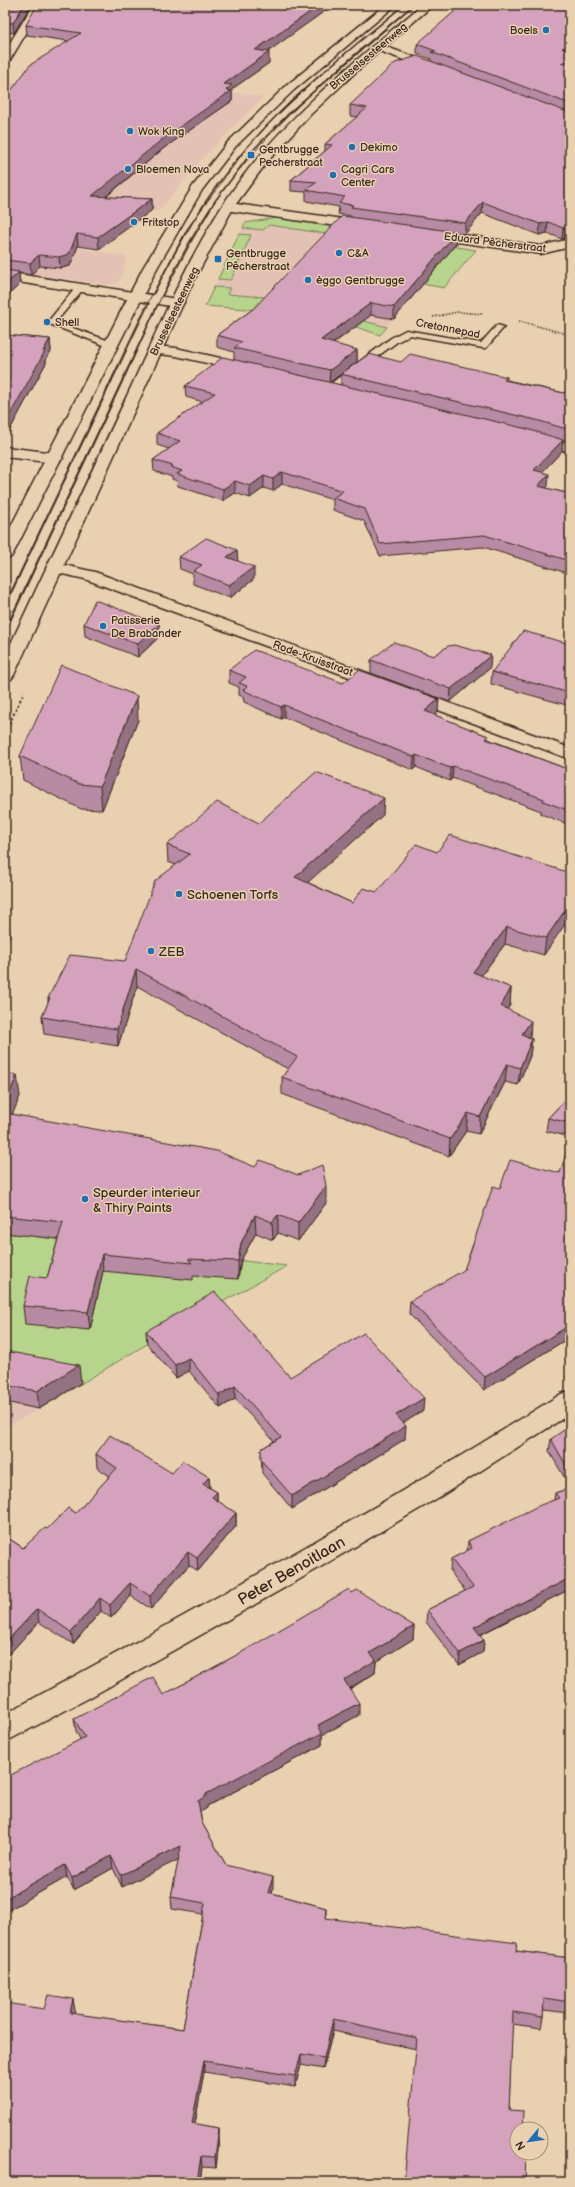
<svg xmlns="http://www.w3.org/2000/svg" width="575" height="2187" font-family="'Balsamiq Sans',sans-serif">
	<rect width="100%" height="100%" fill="#e9d0b1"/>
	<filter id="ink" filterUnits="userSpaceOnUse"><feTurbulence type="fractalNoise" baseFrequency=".025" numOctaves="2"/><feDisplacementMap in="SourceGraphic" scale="8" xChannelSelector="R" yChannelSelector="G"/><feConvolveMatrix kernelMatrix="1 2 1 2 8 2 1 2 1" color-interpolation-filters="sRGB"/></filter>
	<g filter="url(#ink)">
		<g fill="#e3c2b5">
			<path d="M140,78L263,97L201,160L159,211L152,210L25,239L127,257L121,278L115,284L107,285L5,270V80L69,92Z"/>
			<path d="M277,218L476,250L444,288L423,284L380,335L311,312L303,313L205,306L245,223Z"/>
			<path d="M5,1402L39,1409L5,1428Z"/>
		</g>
		<g fill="#b7d48c" stroke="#797f55">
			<path d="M277,218L476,250L444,288L423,284L449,253L269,225L263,230L243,228L245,223Z"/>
			<path d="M239,234L251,235L231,280L218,279Z"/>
			<path d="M214,287L230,288L227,294L276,298L387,327L380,335L311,312L303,313L205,306Z"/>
			<path d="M5,1233L287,1266L147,1344L39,1409L5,1402Z"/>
		</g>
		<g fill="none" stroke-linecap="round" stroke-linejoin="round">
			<defs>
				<g id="service">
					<path d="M405,5H412L291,110L254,148L214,201L191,240L159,300L10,618L5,621V608C41,531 78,454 114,378C150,303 183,227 235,163C284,102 346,54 405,5Z"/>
					<path d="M77,286L84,288L56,322L115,343V347H109L47,323Z"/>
					<path d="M497,325L504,327L486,348H483L410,335L397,342L332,390L325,388L391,338L406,330L481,343Z"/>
				</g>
				<g id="minor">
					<path d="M33,5H43L10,60L5,63V51Z"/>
					<path d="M378,44L442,67L443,69L438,72L434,71L374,49L373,47Z"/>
					<path d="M229,203L365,222L371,226L365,230L225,210L223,207Z"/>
					<path d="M427,230L541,246L570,239V247L541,254L423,237L421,234Z"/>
					<path d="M155,346L176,348L251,365L253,368L246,372L176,356L150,353L148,350L150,347Z"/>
					<path d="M535,434L570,443V452L530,441L528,438L530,435Z"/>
					<path d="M5,447L55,453L60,455L63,458L60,461L55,463L5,457Z"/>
					<path d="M55,563L95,572L570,748V759L85,579L49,571L47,568L49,565Z"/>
					<path d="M570,1391V1414L441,1496L300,1579L87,1699L5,1742V1714C193,1612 380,1508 561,1394Z"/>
				</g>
				<path id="tertiary" d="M5,272L177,299L184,303L177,307L5,280Z"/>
				<g id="primary">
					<path d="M385,5H396L294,90L236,146L202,190L157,268L13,554L11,557L5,559V538L143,268L193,186L228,142L286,86Z"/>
					<path d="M422,5H433L358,70L311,114L267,162L233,208L193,282L14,675L11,679L5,680V656C47,566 90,476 132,385C164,316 193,245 238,183C289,114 357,59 422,5Z"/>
				</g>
			</defs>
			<use href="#service" stroke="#3b2a1e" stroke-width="3"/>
			<use href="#minor" stroke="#3b2a1e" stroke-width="3"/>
			<use href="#tertiary" stroke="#3b2a1e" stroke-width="3"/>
			<use href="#primary" stroke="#3b2a1e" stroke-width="3"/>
			<g stroke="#3b2a1e" stroke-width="1.5" stroke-dasharray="1.5 1.5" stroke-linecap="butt">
				<path d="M433,317L458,312L483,314"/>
				<path d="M519,321L570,335"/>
			</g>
			<path stroke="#3b2a1e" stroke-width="2" stroke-dasharray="2.5 2.5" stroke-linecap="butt" d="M5,733L24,692"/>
			<use href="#service" fill="#e9d0b1" fill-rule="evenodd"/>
			<use href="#minor" fill="#e9d0b1" fill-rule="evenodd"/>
			<use href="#tertiary" fill="#e9d0b1" fill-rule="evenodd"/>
			<use href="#primary" fill="#e9d0b1" fill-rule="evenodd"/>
			<g stroke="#3b2a1e" stroke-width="1">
				<path d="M5,604L146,306L187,229L248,146L281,111L323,73"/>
				<path d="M5,633C46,545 87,458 128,370C154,314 178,254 213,204C268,126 341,65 413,5"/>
			</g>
		</g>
		<g fill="#b78ba3" stroke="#3b2a1e" fill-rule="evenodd">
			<path d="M5,5H31L14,33L5,32Z"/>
			<path d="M333,5L267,52L269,63L232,89V101L164,148L106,197L152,199V210L99,249L78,246L70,266L60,268L40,266L31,275L19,273L20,284L5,298V99L68,41L27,35L26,25Z"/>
			<path d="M570,5V238L562,239L547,233L539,235L482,213L465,234L457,233L456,244L394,319L371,315L333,344L357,350V362L342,373L401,362L507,377V380L564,393L570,391V442L563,440L562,451L542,472L548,486L546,488L570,494V581H569L570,574L483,547L380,556L364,521L333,510V500L282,484L273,491L264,488L250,498L235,493L223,501L178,486L177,481L172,479V477L154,471L153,460L169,449L157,445V433L203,402L186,397L185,386L234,360V352L217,347V335L253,309L351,217V216L338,214L339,207L306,201V192L291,191V180L325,151V144L357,117L350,116V105L431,62V59L417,54V44ZM341,374V385L330,383Z"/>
			<path d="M5,335L50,339L51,351L46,360V363L6,437H5Z"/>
			<path d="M179,557L238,561L254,579L230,598L193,584V574L180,569Z"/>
			<path d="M84,624H159V637L138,657L85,636Z"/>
			<path d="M570,644V706L491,684L492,672Z"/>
			<path d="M433,656L490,668L450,702L371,673V660Z"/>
			<path d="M229,670L343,683L438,712L434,715L488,736V739L570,770V825L541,814V811L452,778L450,781L416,767L413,770L284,717L281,719L244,702L243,697L239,695V687L229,683Z"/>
			<path d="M138,720L102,810L81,809L23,780L20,756Z"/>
			<path d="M383,815L307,882L352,903L377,892L437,852L570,873L544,955L505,944L481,976L511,988L510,1005L507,1009L530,1038L532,1039L530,1056L518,1085L505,1082L479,1134L466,1131L449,1156L282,1094V1077L288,1069L137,986L118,1046L44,1034L42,1017L48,1003V998L125,961L176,865L168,862L167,845L259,823Z"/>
			<path d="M5,1073L20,1096L12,1114L326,1203L298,1241L278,1233L273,1240L256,1233L241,1260L238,1279L193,1276V1280L103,1271L90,1330L25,1324L23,1306L47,1278L58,1239L5,1233Z"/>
			<path d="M570,1095V1137L546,1131L548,1118Z"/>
			<path d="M410,1301L570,1337L484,1390L409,1314Z"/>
			<path d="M146,1331L290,1377L423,1411L403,1423L405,1439L292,1509L262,1473L261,1449L274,1441L235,1399L220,1408L189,1371L176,1378L147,1344Z"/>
			<path d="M5,1351L81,1383L39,1409L5,1402Z"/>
			<path d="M570,1438V1487L549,1451L551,1439Z"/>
			<path d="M96,1454L172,1473L209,1477L210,1488L217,1492V1501L236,1513V1526L198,1571L189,1565L151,1609L131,1596L111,1618L101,1611L73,1644L39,1622L5,1658V1536L23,1548L47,1529L76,1513L110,1476L97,1468Z"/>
			<path d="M570,1488V1589L480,1635L484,1640L483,1652L459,1665L426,1622L427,1610L465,1591L450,1571L451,1559L467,1551L468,1541L554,1500L555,1493Z"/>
			<path d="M352,1593L414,1626L413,1639L376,1662L375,1673L350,1689L359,1715L322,1735V1745L207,1806V1808L200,1812L202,1823L226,1865L273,1889L272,1893L326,1908V1918L516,1951L570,1958V2013L543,2010V2017L541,2028L512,2024L509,2110L517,2129L525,2182L416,2049L333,2031L323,2069L301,2065L295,2087L204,2072L195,2124L219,2128V2139L216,2168L202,2167L200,2182H5L44,2009L75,2010L74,2014L183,2029L203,1914L172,1909L171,1897L179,1859L122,1887L113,1868L74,1890L67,1877L5,1912L80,1739L76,1731L74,1719L163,1695Z"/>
		</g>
		<g fill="#957184" stroke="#3b2a1e">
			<path d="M24,5H31L14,33L13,23Z"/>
			<path d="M320,5H333L255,61V50Z"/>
			<path d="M570,46V56L562,48Z"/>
			<path d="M269,52V63L232,89V101L164,148L93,207L92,196L224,84Z"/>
			<path d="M570,60V70L561,63Z"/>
			<path d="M152,199V210L99,249L98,237Z"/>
			<path d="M483,202L482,213L465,234V223Z"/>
			<path d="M548,222L547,233L539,235L540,224Z"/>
			<path d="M570,227V238L562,239L563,228Z"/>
			<path d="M457,232L456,244L394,319V307Z"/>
			<path d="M77,234L78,246L70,266L60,268L59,257Z"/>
			<path d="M39,255L40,266L31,275L30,263Z"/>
			<path d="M19,272L20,284L5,298V285Z"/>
			<path d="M371,303V315L320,353L321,340Z"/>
			<path d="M50,339L51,351L46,360V363L6,437L5,424Z"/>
			<path d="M357,350V362L329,383L330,370Z"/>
			<path d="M563,440L562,451L533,482L534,470Z"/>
			<path d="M282,472V484L273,491V479Z"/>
			<path d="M549,474L548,486L537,498L538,486Z"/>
			<path d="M264,476V488L250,498V486Z"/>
			<path d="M235,481V493L223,501V489Z"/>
			<path d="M237,550L238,562L227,557Z"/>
			<path d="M254,567V579L230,598L229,585Z"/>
			<path d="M159,624V637L138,657L137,644Z"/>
			<path d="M491,655L490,668L450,702L451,689Z"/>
			<path d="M137,696L138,720L102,810L100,786Z"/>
			<path d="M439,699L438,712L424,724L425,711Z"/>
			<path d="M284,705V717L281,719V707Z"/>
			<path d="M416,755V767L413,770L414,757Z"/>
			<path d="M453,766L452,778L450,781V768Z"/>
			<path d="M384,798L383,815L295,894V877Z"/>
			<path d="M570,903V917L544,955L546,938Z"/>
			<path d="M8,920L10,934L5,946V929Z"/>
			<path d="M507,927L505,944L471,989L473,972Z"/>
			<path d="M136,969L137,986L118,1046L117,1029Z"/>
			<path d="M511,988L510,1005L499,1023L501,1006Z"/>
			<path d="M531,1021L530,1038L522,1034Z"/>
			<path d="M532,1039L530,1056L518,1085L520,1068Z"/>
			<path d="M507,1064L505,1082L479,1134L480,1117Z"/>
			<path d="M17,1075L20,1096L6,1130L5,1122V1105Z"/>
			<path d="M468,1113L466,1131L449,1156L450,1139Z"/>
			<path d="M326,1186V1203L298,1241V1223Z"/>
			<path d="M255,1215L256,1233L241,1260L238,1279V1261L241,1243Z"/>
			<path d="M278,1215V1233L273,1240L272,1222Z"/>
			<path d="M102,1254L103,1271L90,1330L88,1312Z"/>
			<path d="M570,1325V1337L484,1390L485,1377Z"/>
			<path d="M189,1358V1371L176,1378L175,1365Z"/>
			<path d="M79,1365L81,1383L39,1409L37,1391Z"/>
			<path d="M235,1386V1399L220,1408L219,1395Z"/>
			<path d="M424,1398L423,1411L395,1428L396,1415Z"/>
			<path d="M406,1426L405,1439L292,1509V1496Z"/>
			<path d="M209,1477L210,1490L203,1484Z"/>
			<path d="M217,1492V1505L212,1497Z"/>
			<path d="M236,1513V1526L198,1571L197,1558Z"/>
			<path d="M188,1552L189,1565L151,1609L150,1596Z"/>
			<path d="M570,1578V1589L473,1638L474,1627Z"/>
			<path d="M130,1583L131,1596L111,1618L110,1605Z"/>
			<path d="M569,1591H570V1602L567,1603Z"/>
			<path d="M100,1598L101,1611L73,1644L71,1632Z"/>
			<path d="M37,1609L39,1622L5,1658V1643Z"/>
			<path d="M414,1626L413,1639L376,1662L375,1673L343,1692L344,1680L370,1653Z"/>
			<path d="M484,1640L483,1652L459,1665L460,1653Z"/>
			<path d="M359,1703V1715L322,1735V1745L207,1806V1808L199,1813L198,1801L206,1794L318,1725Z"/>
			<path d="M181,1846L182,1858L122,1887L121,1875Z"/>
			<path d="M111,1856L113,1868L74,1890L72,1878Z"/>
			<path d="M65,1865L67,1877L5,1912V1899Z"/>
			<path d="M273,1877V1889L268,1904V1892Z"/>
			<path d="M73,1999L75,2010L72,2025L70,2013Z"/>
			<path d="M333,2019V2031L323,2069L324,2058Z"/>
			<path d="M301,2054V2065L295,2087V2076Z"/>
			<path d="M204,2061V2072L193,2134L192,2123Z"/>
			<path d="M219,2128V2139L216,2168L215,2157Z"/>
			<path d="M201,2156L202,2167L200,2182H197Z"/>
		</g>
		<g fill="#d5a2bd" stroke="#3b2a1e">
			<path d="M5,5H24L13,23L5,22Z"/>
			<path d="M37,5H320L255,50L269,52L224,84L232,85L226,90L231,91L164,138L92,196L152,199L98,237L77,234L69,254L59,257L39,255L30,263L5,260V99L30,65L81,33L26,25Z"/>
			<path d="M462,5H570V46L562,48L570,51V60L561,63L570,66V104L431,52L436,51L417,44Z"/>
			<path d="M417,56L570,113V227L563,228L548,222L540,224L483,202L465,223L351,207L353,205L339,203L345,197L306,190L317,182L291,180L332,145L325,144L367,108L350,105L395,63Z"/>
			<path d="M342,216L457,232L394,307L371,303L321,340L357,350L330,370L234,348L242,342L217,335L253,309Z"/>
			<path d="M5,270L19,272L5,285Z"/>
			<path d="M5,335L50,339L43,351H45L5,424Z"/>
			<path d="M369,354L401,362L410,354L507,377L504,380L564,393L567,390L570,391V430L536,420L341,374Z"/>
			<path d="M223,357L527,429L563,440L534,470L549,474L538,486L570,494V561L484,535L380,544L365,509L333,498L343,491L282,472L273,479L264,476L250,486L235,481L223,489L177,474L182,471L171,467L173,466L153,460L180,441L157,433L215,393L185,386Z"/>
			<path d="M206,538L237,550L227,557L254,567L229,585L193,571L202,565L179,557Z"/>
			<path d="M95,600L159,624L137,644L84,624Z"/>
			<path d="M523,631L570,644V693L492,672Z"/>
			<path d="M394,642L433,656L448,646L454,645L491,655L451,689L371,660Z"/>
			<path d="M254,650L343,683L359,670L439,699L425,711L488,736L486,739L570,770V811L543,801L544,799L453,766L450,768L416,755L414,757L284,705L281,707L243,690L247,686L239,683L246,677L229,670Z"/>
			<path d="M61,665L137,696L100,786L79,784L20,756Z"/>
			<path d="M316,772L384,798L295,877L352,903L363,888L377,892L416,844L437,852L450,835L570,873V903L546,938L507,927L473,972L511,988L501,1006L531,1021L522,1034L532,1039L520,1068L507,1064L480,1117L468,1113L450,1139L282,1077L297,1057L136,969L117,1029L42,1017L50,998H48L70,955L125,961L155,881L190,854L167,845L217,802L259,823Z"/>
			<path d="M5,920H8L5,929Z"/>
			<path d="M5,1073L17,1075L5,1105Z"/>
			<path d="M570,1095V1123L548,1118Z"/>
			<path d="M5,1113L217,1151L255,1167L260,1160L298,1175L322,1165L326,1186L298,1223L278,1215L272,1222L255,1215L241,1243L238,1261L188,1259L192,1263L102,1254L88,1312L23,1306L30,1276L47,1278L63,1222L5,1216Z"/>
			<path d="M570,1140V1325L485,1377L410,1301L464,1270L493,1186L500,1188L510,1160L560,1173Z"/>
			<path d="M215,1292L290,1377L364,1333L424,1398L396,1415L406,1426L292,1496L261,1460V1449L281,1437L235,1386L219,1395L189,1358L175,1365L146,1331Z"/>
			<path d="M5,1351L79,1365L37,1391L5,1385Z"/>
			<path d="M564,1430L570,1438V1472L551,1439Z"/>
			<path d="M110,1435L172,1473L183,1461L209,1477L203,1484L217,1492L212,1497L236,1513L197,1558L188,1552L150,1596L130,1583L110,1605L100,1598L71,1632L37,1609L5,1643V1536L23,1548L45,1528L47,1529L68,1508L76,1513L117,1468L96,1454Z"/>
			<path d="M570,1488V1578L474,1627L484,1640L460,1653L427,1610L473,1587L451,1559L472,1548L468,1541L538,1506L559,1498L555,1493Z"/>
			<path d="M349,1589L352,1593L357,1590L414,1626L370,1653L376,1660L344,1680L359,1703L318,1725L322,1733L206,1794V1796L198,1801L202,1823L226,1865L273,1877L268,1892L326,1908L325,1918L517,1943L516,1951L570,1958V2002L544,1998L543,2017L513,2012L509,2110L524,2111L523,2129H517V2153H524L526,2154L525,2182H404L417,2038L333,2019L324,2058L301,2054L295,2076L204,2061L192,2123L219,2128L215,2157L201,2156L197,2182H5V2003L44,2009L48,1995L73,1999L70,2013L183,2029L205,1903L171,1897L181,1846L121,1875L111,1856L72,1878L65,1865L5,1899V1778L85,1737L74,1719L153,1677L163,1695L244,1651Z"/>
		</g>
	</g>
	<g fill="#1f6fb2" stroke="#e9d0b1" stroke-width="1.5">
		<circle cx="546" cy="30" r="4"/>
		<circle cx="130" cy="131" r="4"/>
		<circle cx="352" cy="147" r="4"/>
		<rect x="247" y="151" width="8" height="8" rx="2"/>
		<circle cx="128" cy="169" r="4"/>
		<circle cx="333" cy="175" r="4"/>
		<circle cx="134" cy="222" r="4"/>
		<circle cx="339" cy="253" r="4"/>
		<rect x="214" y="255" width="8" height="8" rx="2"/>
		<circle cx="308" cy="280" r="4"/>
		<circle cx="47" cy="322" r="4"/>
		<circle cx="103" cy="626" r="4"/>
		<circle cx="179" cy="894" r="4"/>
		<circle cx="151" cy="951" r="4"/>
		<circle cx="85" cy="1199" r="4"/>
	</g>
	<g text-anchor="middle" stroke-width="3" stroke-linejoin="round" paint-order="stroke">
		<g font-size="11" fill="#3b2a1e" stroke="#e9d0b1" text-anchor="start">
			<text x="538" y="34" text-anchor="end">Boels</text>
			<text x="138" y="135">Wok King</text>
			<text x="360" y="151">Dekimo</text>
			<text x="259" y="153">Gentbrugge<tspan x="259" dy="13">Pecherstraat</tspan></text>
			<text x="136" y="173">Bloemen Nova</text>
			<text x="341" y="173">Cagri Cars<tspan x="341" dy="13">Center</tspan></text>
			<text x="142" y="226">Fritstop</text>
			<text x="226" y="257">Gentbrugge<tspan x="226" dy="13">Pêcherstraat</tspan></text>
			<text x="347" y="257">C&amp;A</text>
			<text x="316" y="284">èggo Gentbrugge</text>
			<text x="55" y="326">Shell</text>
			<text x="111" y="624">Patisserie<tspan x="111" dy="13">De Brabander</tspan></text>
		</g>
		<g font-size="11" fill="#3b2a1e" stroke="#e9d0b1">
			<text transform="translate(368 56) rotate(-40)" y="4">Brusselsesteenweg</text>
			<text transform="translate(495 242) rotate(7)" y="4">Eduard Pêcherstraat</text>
			<text transform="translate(174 311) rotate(-64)" y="4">Brusselsesteenweg</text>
			<text transform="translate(448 328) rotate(11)" y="4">Cretonnepad</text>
			<text transform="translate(313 658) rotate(20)" y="4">Rode-Kruisstraat</text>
		</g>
		<g font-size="13" fill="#3b2a1e" stroke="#e9d0b1" text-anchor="start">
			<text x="187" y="899">Schoenen Torfs</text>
			<text x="159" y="956">ZEB</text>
			<text x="93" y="1197">Speurder interieur<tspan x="93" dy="15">&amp; Thiry Paints</tspan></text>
		</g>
		<g font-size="16" fill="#3b2a1e" stroke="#e9d0b1">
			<text transform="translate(291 1570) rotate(-30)" y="6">Peter Benoitlaan</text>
		</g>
	</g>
	<rect width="575" height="2187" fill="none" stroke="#e9d0b1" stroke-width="20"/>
	<rect x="10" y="10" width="555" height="2167" fill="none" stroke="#3b2a1e" stroke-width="1.5" filter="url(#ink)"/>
	<g transform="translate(529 2141) rotate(241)"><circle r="19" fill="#e9d0b1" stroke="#a38e76"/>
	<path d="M0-3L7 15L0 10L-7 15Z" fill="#1f6fb2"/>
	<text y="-6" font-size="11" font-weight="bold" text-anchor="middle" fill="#3b2a1e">N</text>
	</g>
</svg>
